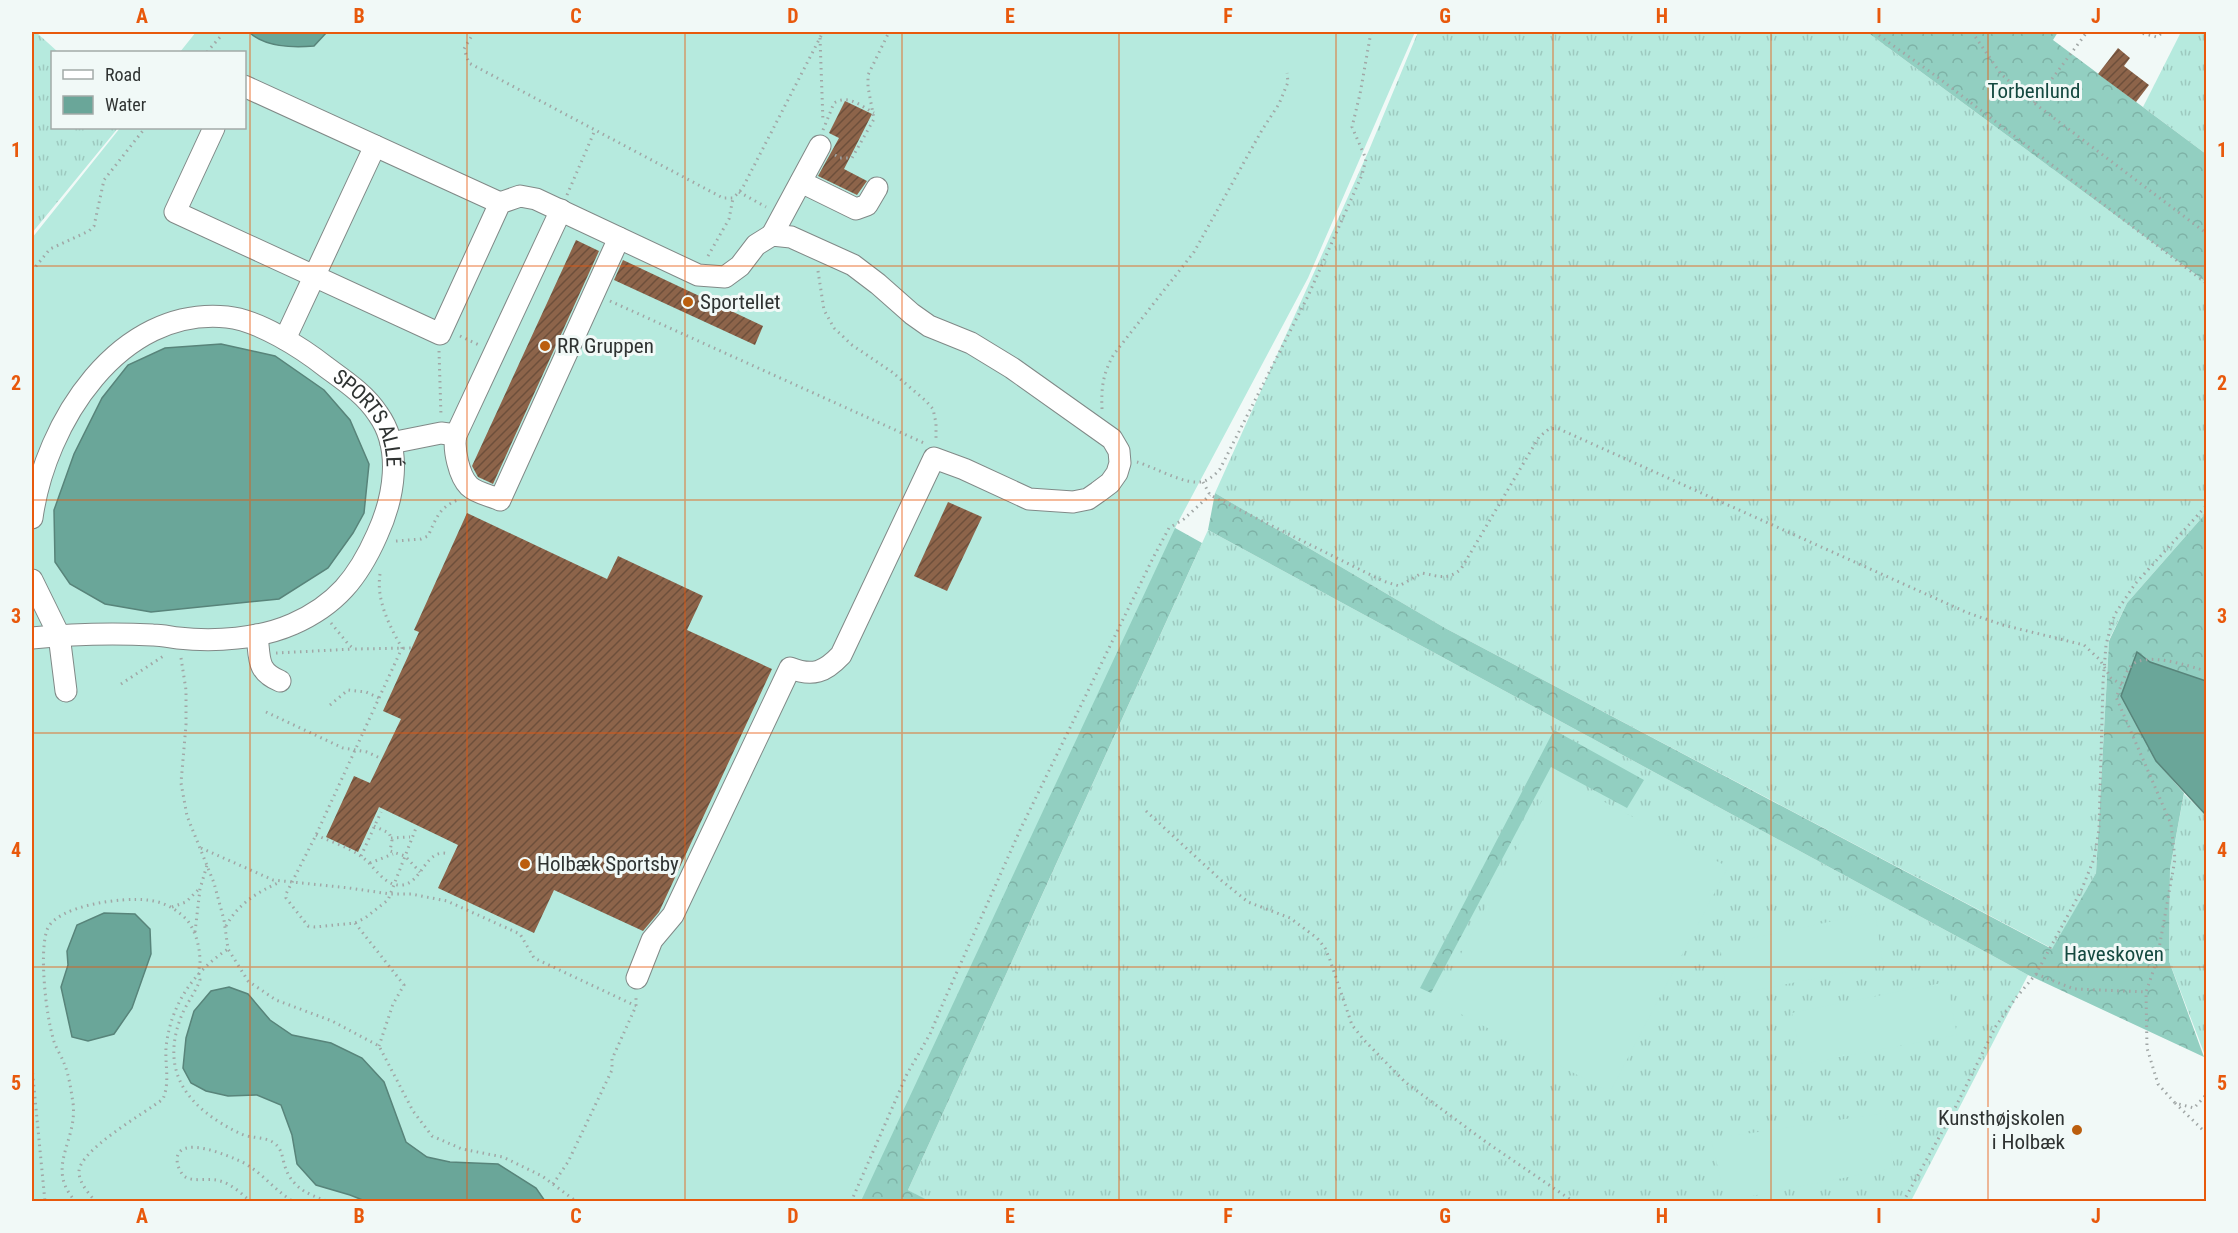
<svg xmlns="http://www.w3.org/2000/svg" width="2238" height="1233" font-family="'Roboto Condensed',sans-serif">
	<defs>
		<pattern id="grass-tufts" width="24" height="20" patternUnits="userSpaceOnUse" patternTransform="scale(1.5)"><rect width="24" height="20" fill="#b6eade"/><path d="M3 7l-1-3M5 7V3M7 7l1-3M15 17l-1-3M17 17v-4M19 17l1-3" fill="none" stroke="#9dc9bf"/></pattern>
		<pattern id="forest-crowns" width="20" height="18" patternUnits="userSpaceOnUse" patternTransform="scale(1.5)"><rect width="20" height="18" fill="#92cfc1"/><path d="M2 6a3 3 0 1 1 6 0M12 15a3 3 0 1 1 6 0" fill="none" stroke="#7eb2a6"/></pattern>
		<pattern id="building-hatch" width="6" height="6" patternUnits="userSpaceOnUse" patternTransform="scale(1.5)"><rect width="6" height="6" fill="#8d644a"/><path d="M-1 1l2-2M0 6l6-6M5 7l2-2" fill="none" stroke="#6d4f3b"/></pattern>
	</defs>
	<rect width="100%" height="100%" fill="#f1f9f7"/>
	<g fill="url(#grass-tufts)">
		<path d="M32,32H36L58,52H52V128H118L32,233Z"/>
		<path d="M1418,32H1867L2206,282V513L2127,603L2109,640L2096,873L2053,949L1445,628L1215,493L1369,150Z"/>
		<path d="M2181,32H2206V154L2143,107Z"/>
		<path d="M1208,530L2028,975L1911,1201L929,1202L908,1190Z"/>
		<path d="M2184,794L2206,815V1058L2169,961L2170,869Z"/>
	</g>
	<g fill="url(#forest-crowns)">
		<path d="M1867,32H2058L2053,40L2206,154V282Z"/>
		<path d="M1215,493L1445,628L2052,949L2096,873L2109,641L2127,603L2206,513V681L2150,662L2156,761L2184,793L2170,869L2169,961L2204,1057L2028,975L1208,530Z"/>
		<path d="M1168,524L1202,543L908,1190L929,1201L854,1202Z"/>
		<path d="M1554,730L1644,780L1627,808L1551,767L1431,993L1420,988Z"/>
	</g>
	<g fill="#b6eade">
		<path d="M196,32H1415L1308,278L1176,526L861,1201H32V238L120,128H244V52H180Z"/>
		<path d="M1555,776L1728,867L1610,1092L1436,1001Z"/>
		<path d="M1875,912L1883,965L1727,996L1720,945Z"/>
		<path d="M1947,982L1957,1035L1802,1064L1792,1013Z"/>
		<path d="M1885,1113L1894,1168L1726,1201L1711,1139Z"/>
	</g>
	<g fill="#6aa699" stroke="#58847a" stroke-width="1.5">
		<path d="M249,32H327L314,46C293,48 264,47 249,32Z"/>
		<path d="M221,344L275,356L324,390L350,420L369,464L364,513L353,533L328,568L279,599L151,612L105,604L70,584L55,562L54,510L74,454L102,398L128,365L165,348Z"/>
		<path d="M2137,652L2150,662L2206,681V815L2156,761L2121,696Z"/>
		<path d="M104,913L135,914L150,929L151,954L132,1008L114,1034L88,1041L72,1037L61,987L68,965L67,951L77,925Z"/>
		<path d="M229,987L248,994L270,1020L292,1035L331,1043L362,1058L384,1082L406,1142L427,1157L450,1162L498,1164L536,1188L545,1201H365L350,1195L316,1185L297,1164L292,1135L281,1105L257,1095L228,1096L206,1091L191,1083L183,1068L186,1038L194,1011L211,991Z"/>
	</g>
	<g fill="url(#building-hatch)">
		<path d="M2118,48L2130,58L2124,66L2149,85L2136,102L2098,74Z"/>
		<path d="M845,101L872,114L844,169L867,181L857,195L818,176L839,138L829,133Z"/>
		<path d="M576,240L599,251L493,484L489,482L478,477L472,466Z"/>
		<path d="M623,260L763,326L755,345L614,280Z"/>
		<path d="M948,502L982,517L947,591L914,576Z"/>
		<path d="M467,513L607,579L618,556L703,596L687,630L772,669L659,912L643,931L554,890L534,933L438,888L458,845L379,807L358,852L326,837L354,776L370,783L401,719L383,711L419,632L414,630Z"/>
	</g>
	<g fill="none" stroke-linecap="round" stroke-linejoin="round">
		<defs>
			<g id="minor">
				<path d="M244,86L500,203"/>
				<path d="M214,128L175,212L440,334L500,203L520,196L536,199L698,275L725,277L740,266L756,245L772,235L791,237L853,265L878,284L912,314L929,326L971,343L1012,368L1112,439L1119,451L1120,463L1117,473L1110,483L1098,492L1088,499L1073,502L1029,499L964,469L934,458L841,655C825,672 813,677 790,668L673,915L652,940L637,978"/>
				<path d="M801,182L856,209L867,205L877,188"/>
				<path d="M561,210L456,435C453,449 459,476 469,486C476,493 492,496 500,500L619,238"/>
				<path d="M772,235L820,146"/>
				<path d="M285,339L375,146"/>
				<path d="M391,443L441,433L456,435"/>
				<path id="s1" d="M32,518C45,423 119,306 227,317C258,320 302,348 326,367C345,381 365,394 378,414C403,449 394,498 377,535C358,578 336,605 293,624C259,639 215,642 178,638C170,637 161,635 153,635C113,633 72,634 32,638"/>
				<path d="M32,580L59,635L66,691"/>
				<path d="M257,635C260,658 256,671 280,681"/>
			</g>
		</defs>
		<use href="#minor" stroke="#818987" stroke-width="23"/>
		<g stroke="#a1a7a6" stroke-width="3" stroke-dasharray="1.5 4.5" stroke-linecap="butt">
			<path d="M474,32L464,49L469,63L723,198H733L742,189L823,32"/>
			<path d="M1874,32L1936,76L2206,283"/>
			<path d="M1972,32L2001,74L2034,103L2206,233"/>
			<path d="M2137,32L2157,37L2163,32"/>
			<path d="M820,38L823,122"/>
			<path d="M207,52L221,36L222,32"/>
			<path d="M2034,103L2087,32"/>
			<path d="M823,130L834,103C848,94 861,106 874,113"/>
			<path d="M835,155L840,158H852L874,119L868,87V75L889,32"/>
			<path d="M739,192L766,207"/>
			<path d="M567,195L595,130"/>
			<path d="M708,256L729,219L733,198"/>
			<path d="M32,271L50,249L89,231L94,226L104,180L145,128"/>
			<path d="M818,271L824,310L834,328L852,345L892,372L926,401L933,409L936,423V441"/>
			<path d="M610,301L924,443"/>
			<path d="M460,336L479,345"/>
			<path d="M439,351L441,416"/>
			<path d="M1102,409C1101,388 1103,373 1114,354L1194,252L1262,130L1279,104L1288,82L1287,73"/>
			<path d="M1137,462C1155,467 1187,487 1205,481C1211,478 1216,474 1220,469L1308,296L1362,175L1366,159L1352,127L1360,94L1371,32"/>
			<path d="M1203,482L1210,495L1383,581L1399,586L1422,573C1439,576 1447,581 1461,569L1539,437L1549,429L1557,428L1968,613L2003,625L2084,645L2100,660L2111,678L2122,685"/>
			<path d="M396,541L421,539L428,536C436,519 439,507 458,500"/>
			<path d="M380,574C376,600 389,625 402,648L316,835L286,894V898L308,926L315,927L355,923L365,918L388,900L416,828"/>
			<path d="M331,623L349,645L354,649L412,648"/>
			<path d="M276,653L354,649"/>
			<path d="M181,658L186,690V725L181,783L187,816L214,883L224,920L228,949L248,981L276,1000L332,1021L379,1046L413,1111L432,1136L462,1149L503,1157L542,1176L577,1202"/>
			<path d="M2206,671C2188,666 2144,650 2130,667C2124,675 2121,688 2116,697L2171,824L2175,859L2157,960L2146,992L2147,1048L2158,1084L2175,1103L2194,1108L2206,1095"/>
			<path d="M121,684L165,655"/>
			<path d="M330,705L348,690L366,692L379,698"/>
			<path d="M266,712L343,748L367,752L382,759"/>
			<path d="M1146,811L1222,881L1248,902L1290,918L1317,938L1325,948L1330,960L1352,1025L1364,1040L1405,1082L1486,1142L1574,1202"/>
			<path d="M374,826L389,833L392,840L390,851L405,856L420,872"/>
			<path d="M316,835C331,842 349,847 362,857C375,866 384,887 402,885C423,883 425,847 449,854"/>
			<path d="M391,838L410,837"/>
			<path d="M201,848L273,880L349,888L390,894H411L447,901L520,934L534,958L636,1006"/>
			<path d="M361,856L381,812"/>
			<path d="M370,863L393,854"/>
			<path d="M172,907L186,902L199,889"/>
			<path d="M355,923L404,985L393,1004L379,1046"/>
			<path d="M226,926C239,903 256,893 280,882"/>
			<path d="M195,932L200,889L207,865"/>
			<path d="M2036,974L2074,989L2146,992"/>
			<path d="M32,1067L45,1202"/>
			<path d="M2175,1103L2206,1133"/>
			<path d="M553,1184L568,1162L612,1070V1059L636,1006V996"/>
			<path d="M76,1202C44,1167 78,1142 73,1103C71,1090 69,1075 64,1063C61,1055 55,1047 53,1038C46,1014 39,953 47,930C56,905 124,897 147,900C162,901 177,909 187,920C196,931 200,948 200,962C199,969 198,973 200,980C195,993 186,1004 181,1017C159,1074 190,1109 239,1133C250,1139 265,1136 274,1143C281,1148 282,1155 284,1163C290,1187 308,1195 330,1202"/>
			<path d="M96,1202C89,1194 80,1184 79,1173C77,1151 145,1113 163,1099C170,1082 165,1066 166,1048C170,1006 193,972 228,949"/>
			<path d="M251,1202C242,1194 232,1184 220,1181C210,1177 193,1183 184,1176C180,1172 177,1165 177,1159C179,1134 229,1156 242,1162C262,1172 275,1191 294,1202"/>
			<path d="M851,1202L907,1074L930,1034L944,1001L1021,828L1153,558L1169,528L1184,519L1210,495"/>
			<path d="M1903,1202L1951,1116L1996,1026L2015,999L2036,974L2081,891L2094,859L2099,829L2103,683L2106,645L2111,626L2115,614L2135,584L2206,506"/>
		</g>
		<use href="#minor" stroke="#fff" stroke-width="21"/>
	</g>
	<path fill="none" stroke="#e8590c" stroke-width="1.5" stroke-opacity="0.55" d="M250,32V1202M467,32V1202M685,32V1202M902,32V1202M1119,32V1202M1336,32V1202M1553,32V1202M1771,32V1202M1988,32V1202M32,266H2206M32,500H2206M32,733H2206M32,967H2206"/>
	<g fill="#bb5e0e" stroke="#f1f9f7" stroke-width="2">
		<circle cx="688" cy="302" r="6"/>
		<circle cx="545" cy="346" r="6"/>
		<circle cx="525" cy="864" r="6"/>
		<circle cx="2077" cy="1130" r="6"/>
	</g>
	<g text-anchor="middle" stroke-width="6" stroke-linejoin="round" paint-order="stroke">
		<g font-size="21" fill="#144940" stroke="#f1f9f7">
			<text x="2034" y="98">Torbenlund</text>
			<text x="2114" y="961">Haveskoven</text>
		</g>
		<g font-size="21" fill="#2f3332" stroke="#f1f9f7" text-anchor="start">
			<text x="700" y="309">Sportellet</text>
			<text x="557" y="353">RR Gruppen</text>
			<text x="537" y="871">Holbæk Sportsby</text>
			<text x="2065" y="1125" text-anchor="end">Kunsthøjskolen<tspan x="2065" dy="24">i Holbæk</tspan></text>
		</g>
		<g font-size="21" fill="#2f3332" stroke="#f1f9f7">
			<text dy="7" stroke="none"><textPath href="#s1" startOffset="489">SPORTS ALLÉ</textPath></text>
		</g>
	</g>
	<rect width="2238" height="1233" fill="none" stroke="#f1f9f7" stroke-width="66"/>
	<rect x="51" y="51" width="195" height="78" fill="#f1f9f7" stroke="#a3aaa8" stroke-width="1.5"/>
	<rect x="63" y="70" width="30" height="9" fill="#ffffff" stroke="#a3aaa8" stroke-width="1.5"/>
	<text x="105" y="81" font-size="18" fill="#2f3332">Road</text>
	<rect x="63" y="96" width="30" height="18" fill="#6aa699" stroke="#a3aaa8" stroke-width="1.5"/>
	<text x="105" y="111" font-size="18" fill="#2f3332">Water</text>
	<rect x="33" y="33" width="2172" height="1167" fill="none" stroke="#e8590c" stroke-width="2"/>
	<g font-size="20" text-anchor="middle" font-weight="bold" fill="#e8590c">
		<text x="142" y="23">A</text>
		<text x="359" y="23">B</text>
		<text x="576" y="23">C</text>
		<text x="793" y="23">D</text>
		<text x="1010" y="23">E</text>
		<text x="1228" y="23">F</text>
		<text x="1445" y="23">G</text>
		<text x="1662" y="23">H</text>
		<text x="1879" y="23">I</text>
		<text x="2096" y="23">J</text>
		<text x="16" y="157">1</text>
		<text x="2222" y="157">1</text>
		<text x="16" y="390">2</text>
		<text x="2222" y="390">2</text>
		<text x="16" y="623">3</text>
		<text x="2222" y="623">3</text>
		<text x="16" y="857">4</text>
		<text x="2222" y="857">4</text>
		<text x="16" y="1090">5</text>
		<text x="2222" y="1090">5</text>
		<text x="142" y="1223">A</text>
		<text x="359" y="1223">B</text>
		<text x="576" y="1223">C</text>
		<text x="793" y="1223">D</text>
		<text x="1010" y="1223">E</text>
		<text x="1228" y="1223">F</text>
		<text x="1445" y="1223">G</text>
		<text x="1662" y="1223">H</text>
		<text x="1879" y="1223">I</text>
		<text x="2096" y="1223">J</text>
	</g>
</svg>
